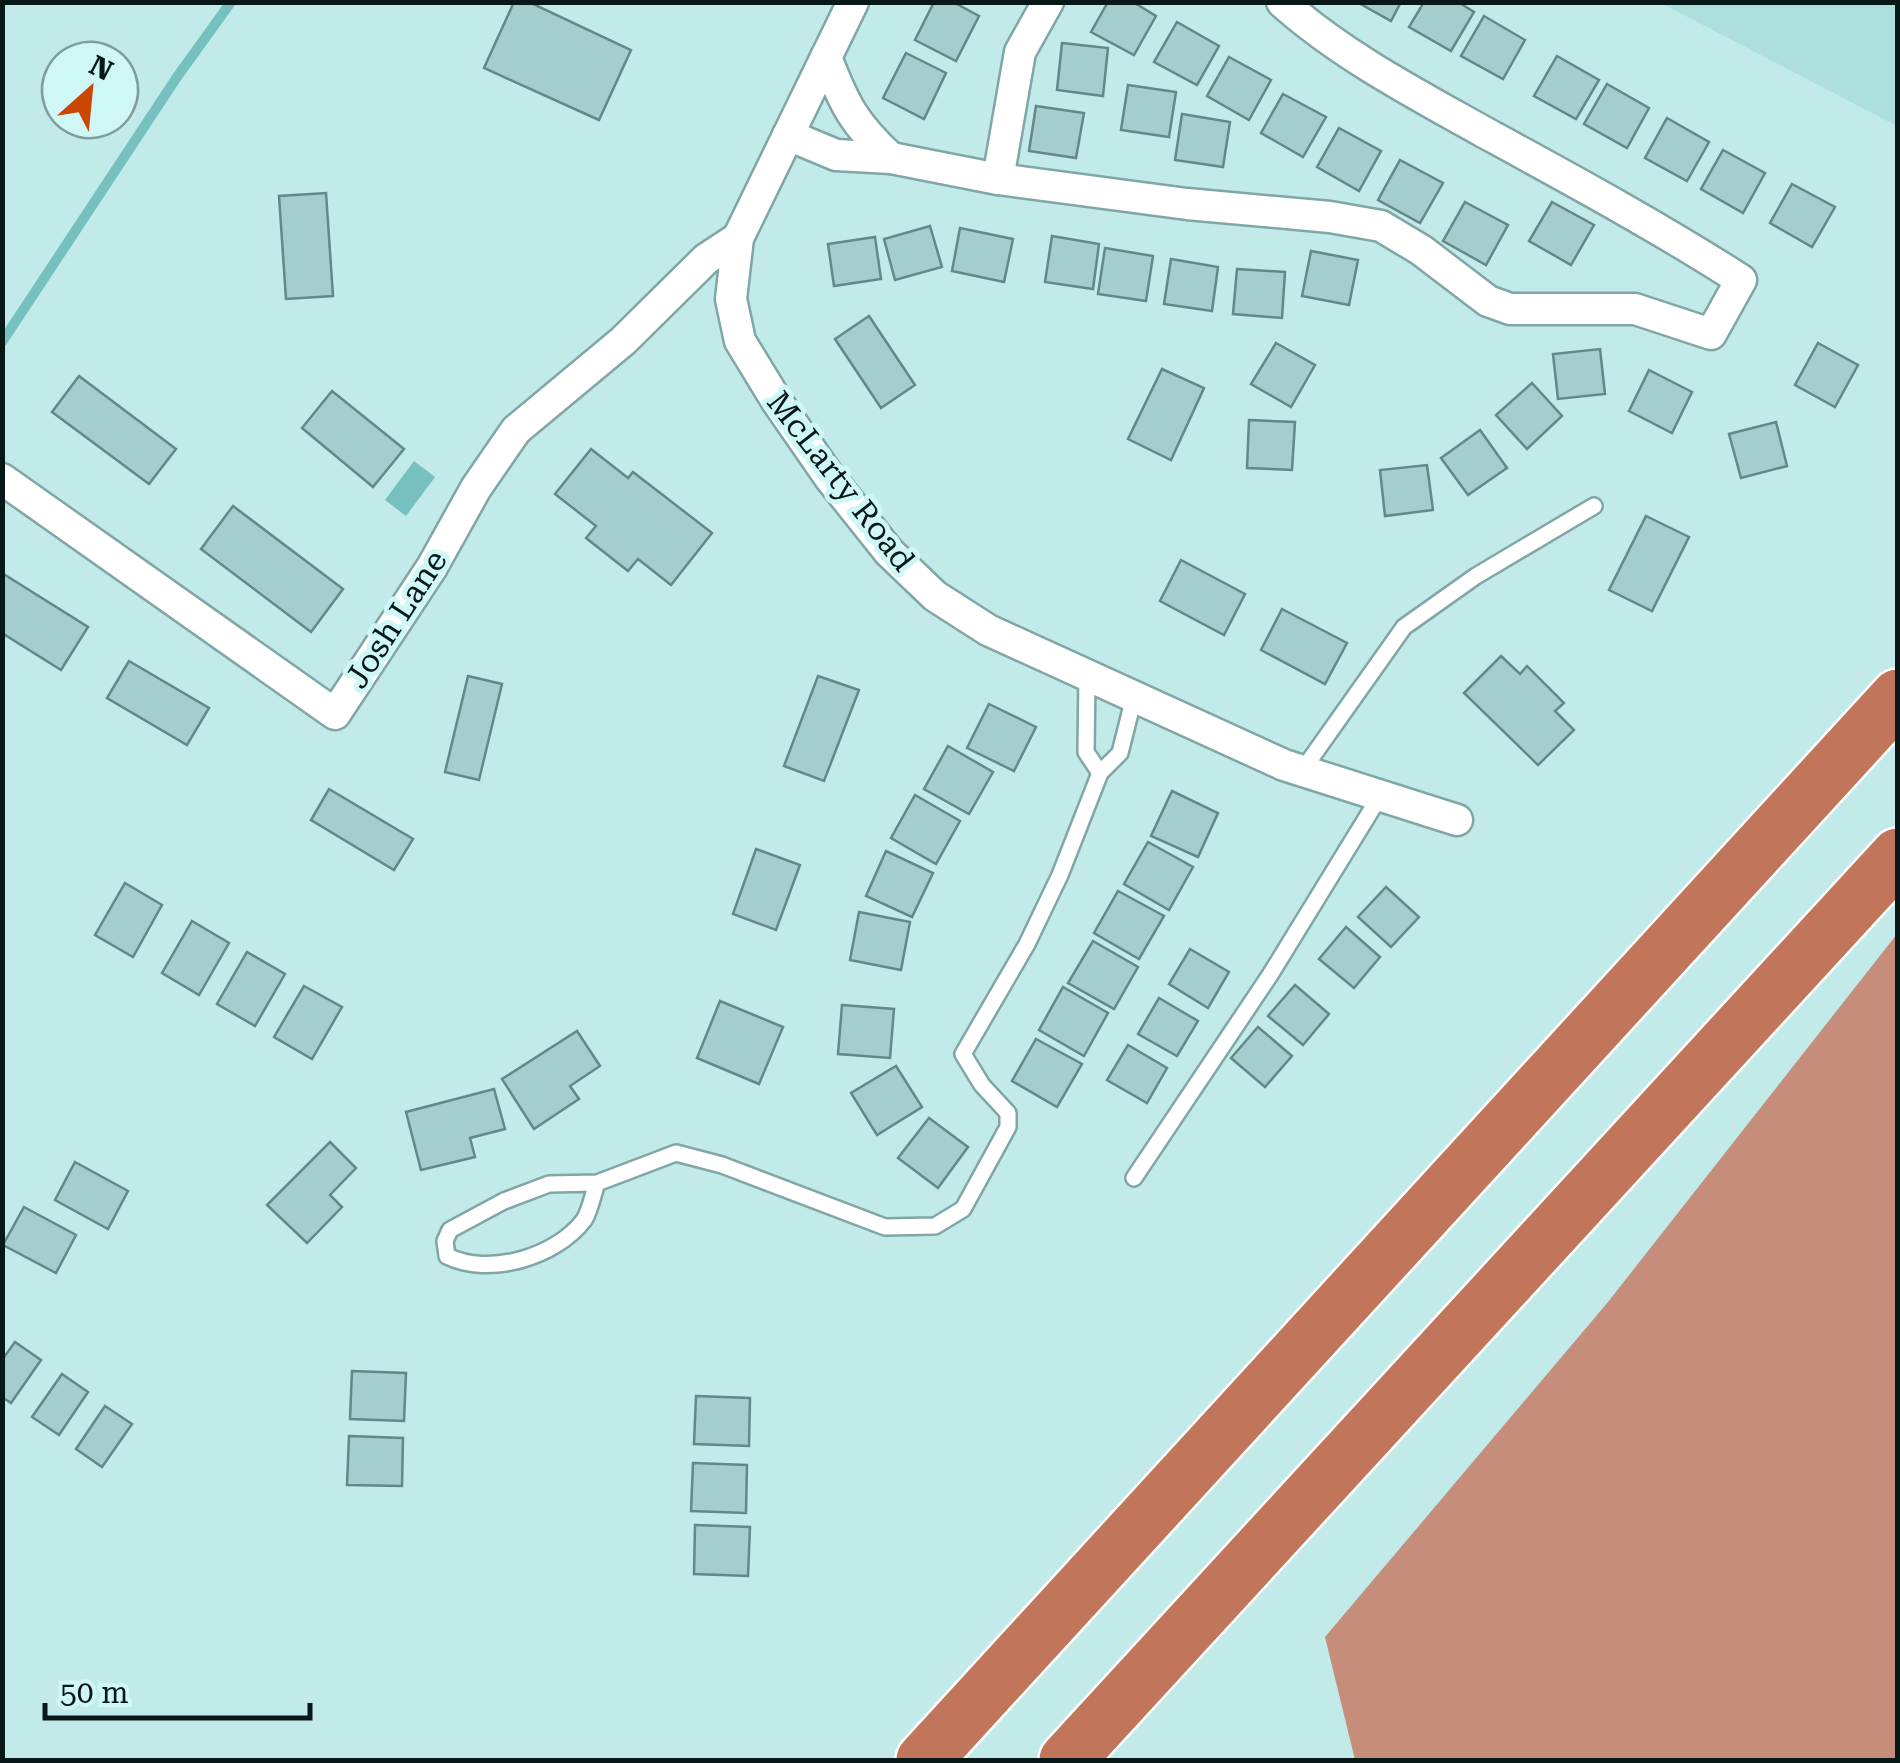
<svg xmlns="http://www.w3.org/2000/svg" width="1900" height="1763" font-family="'Roboto Serif',serif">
	<rect width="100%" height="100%" fill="#c1eae9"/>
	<path fill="#addfde" d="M1661,3H1897V126Z"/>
	<path fill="#c68e7a" d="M1897,934V1760H1355L1325,1637L1608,1302Z"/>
	<path fill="#76c1c0" d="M414,461L435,477L406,516L385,500Z"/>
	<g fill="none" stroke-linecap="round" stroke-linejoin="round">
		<path stroke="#76c1c0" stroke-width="10" d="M2,342L177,77L231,2"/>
	</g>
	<g fill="#a6cdcd" stroke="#638888" stroke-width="2.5">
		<path d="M514,2H529L631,50L599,120L484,68Z"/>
		<path d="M934,2H953L979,16L956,61L915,40Z"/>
		<path d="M1108,2H1133L1156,16L1134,55L1091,32Z"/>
		<path d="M1357,2H1401L1391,21Z"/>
		<path d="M1424,2H1458L1474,12L1451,51L1409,27Z"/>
		<path d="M1484,16L1525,40L1503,79L1461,56Z"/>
		<path d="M1177,22L1219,46L1197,85L1154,62Z"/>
		<path d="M1062,43L1108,48L1103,96L1057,90Z"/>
		<path d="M906,53L946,73L924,119L883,98Z"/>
		<path d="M1557,56L1599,80L1576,119L1534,96Z"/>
		<path d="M1229,57L1271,80L1249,120L1207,96Z"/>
		<path d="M1607,84L1649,108L1627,148L1584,124Z"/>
		<path d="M1128,85L1176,92L1169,137L1121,130Z"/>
		<path d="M1283,94L1326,117L1303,157L1261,133Z"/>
		<path d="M1036,106L1084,113L1076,158L1029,151Z"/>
		<path d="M1182,114L1230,122L1223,167L1175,160Z"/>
		<path d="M1667,118L1709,142L1687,181L1645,158Z"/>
		<path d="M1339,128L1381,151L1359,191L1317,167Z"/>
		<path d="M1723,150L1765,173L1743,213L1701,189Z"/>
		<path d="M1400,160L1443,183L1420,223L1378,200Z"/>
		<path d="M1792,184L1835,207L1812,247L1770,223Z"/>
		<path d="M326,193L333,296L286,299L279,196Z"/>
		<path d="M1465,202L1508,225L1486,265L1443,241Z"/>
		<path d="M1552,202L1594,225L1571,265L1529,241Z"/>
		<path d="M930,226L942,267L895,280L884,239Z"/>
		<path d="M960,228L1013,239L1004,282L952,271Z"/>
		<path d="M1052,236L1099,244L1093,289L1045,282Z"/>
		<path d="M875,237L881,279L834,286L828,244Z"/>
		<path d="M1105,248L1153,256L1146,301L1098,294Z"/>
		<path d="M1311,251L1358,260L1349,305L1302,296Z"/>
		<path d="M1171,259L1218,267L1212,311L1164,304Z"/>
		<path d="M1237,269L1285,272L1282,318L1233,314Z"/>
		<path d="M869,316L915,385L881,408L835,339Z"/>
		<path d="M1276,343L1315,365L1291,407L1251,384Z"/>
		<path d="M1818,343L1858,365L1835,407L1795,385Z"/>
		<path d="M1600,349L1605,394L1558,399L1553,354Z"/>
		<path d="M1162,369L1204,388L1171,460L1128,439Z"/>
		<path d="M1649,370L1692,392L1672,433L1629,411Z"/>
		<path d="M79,376L176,449L149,484L52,412Z"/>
		<path d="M1532,383L1562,416L1527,449L1496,415Z"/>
		<path d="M332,391L404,449L373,487L302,428Z"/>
		<path d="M1249,420L1295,422L1292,470L1247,468Z"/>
		<path d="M1776,422L1787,466L1741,478L1729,434Z"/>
		<path d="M1480,430L1507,468L1468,495L1441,458Z"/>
		<path d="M591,449L628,478L633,472L712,533L671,585L638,559L628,571L586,538L596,526L555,494Z"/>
		<path d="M1427,465L1433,510L1385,516L1380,470Z"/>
		<path d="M233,506L343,589L311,632L201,549Z"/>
		<path d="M1646,516L1689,537L1652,611L1609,590Z"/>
		<path d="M1181,560L1245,594L1224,635L1160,601Z"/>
		<path d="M2,573L88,627L61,670L2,633Z"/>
		<path d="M1282,609L1347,643L1325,684L1261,650Z"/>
		<path d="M1501,656L1520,674L1527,666L1564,703L1555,711L1574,730L1538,765L1464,693Z"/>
		<path d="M129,661L209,708L187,745L107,698Z"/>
		<path d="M468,676L502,684L479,780L445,772Z"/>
		<path d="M818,676L859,690L824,781L784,766Z"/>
		<path d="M989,704L1036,727L1014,771L967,748Z"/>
		<path d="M948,746L993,772L969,814L924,789Z"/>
		<path d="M329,789L413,839L394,870L311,820Z"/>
		<path d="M1172,791L1218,813L1198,857L1151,836Z"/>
		<path d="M915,795L960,821L936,864L891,838Z"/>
		<path d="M1148,842L1193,867L1169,910L1124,884Z"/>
		<path d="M756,849L800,865L776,930L733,914Z"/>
		<path d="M886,851L933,873L912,917L866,896Z"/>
		<path d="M125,883L162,905L133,957L95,935Z"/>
		<path d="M1386,887L1419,917L1391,947L1358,917Z"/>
		<path d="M1118,891L1164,916L1139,959L1094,933Z"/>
		<path d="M859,912L910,922L901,970L850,960Z"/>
		<path d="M192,921L229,943L199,995L162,973Z"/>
		<path d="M1346,927L1380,957L1354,988L1319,959Z"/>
		<path d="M1093,941L1138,967L1114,1009L1068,983Z"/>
		<path d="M1190,949L1229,972L1208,1008L1169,984Z"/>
		<path d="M247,952L285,974L255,1026L217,1004Z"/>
		<path d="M1295,985L1329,1014L1303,1045L1268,1016Z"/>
		<path d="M304,986L342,1007L312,1059L274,1037Z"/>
		<path d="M1063,987L1108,1013L1084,1056L1039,1030Z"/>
		<path d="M1159,998L1198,1021L1177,1056L1138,1034Z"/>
		<path d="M720,1001L783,1027L759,1084L697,1058Z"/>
		<path d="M842,1005L894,1009L890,1058L838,1054Z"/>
		<path d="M1258,1027L1292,1056L1265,1087L1231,1058Z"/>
		<path d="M577,1031L600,1066L570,1086L579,1099L534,1129L502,1079Z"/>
		<path d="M1036,1039L1082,1064L1057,1107L1012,1081Z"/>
		<path d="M1128,1045L1167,1068L1147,1103L1107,1080Z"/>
		<path d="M896,1066L922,1107L877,1135L851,1093Z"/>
		<path d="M494,1089L505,1129L470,1138L475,1157L421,1170L406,1112Z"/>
		<path d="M929,1118L968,1147L938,1188L898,1158Z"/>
		<path d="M330,1142L356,1168L330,1195L342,1207L307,1243L267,1205Z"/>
		<path d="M75,1162L128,1191L108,1229L55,1200Z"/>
		<path d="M24,1207L76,1235L56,1273L3,1245Z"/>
		<path d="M15,1342L41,1360L11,1403L2,1397V1360Z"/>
		<path d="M352,1371L406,1373L404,1421L350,1419Z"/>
		<path d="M62,1374L88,1392L59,1435L32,1417Z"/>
		<path d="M696,1396L750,1398L749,1446L694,1444Z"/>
		<path d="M105,1406L132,1424L102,1467L76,1449Z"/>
		<path d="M349,1436L403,1438L402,1486L347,1485Z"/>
		<path d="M693,1463L747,1465L746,1513L691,1511Z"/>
		<path d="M695,1525L750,1527L748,1576L694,1574Z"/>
	</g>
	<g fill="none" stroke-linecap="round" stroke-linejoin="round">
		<defs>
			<g id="lane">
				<path d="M1087,675L1086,752L1100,773"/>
				<path d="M1302,771L1404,627L1476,576L1594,506"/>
				<path d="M1134,1178L1270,975L1380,796"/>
				<path d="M597,1183C593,1194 590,1211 584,1220C556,1257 489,1277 447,1256L445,1241L450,1230L504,1201L549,1184L597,1183L676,1153L722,1165L885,1227L935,1226L963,1209L1008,1127V1113L982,1085L963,1054L1027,944L1060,875L1100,773L1120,753L1134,697"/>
			</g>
			<g id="street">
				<path d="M853,2L738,238L731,299L740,341L776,400L830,478L889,552L935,596L988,630L1284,765L1457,820"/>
				<path d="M826,57C844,104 854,124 891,158"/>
				<path d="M788,135L836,155L891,158L998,179L1187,204L1330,217L1381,226L1421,250L1488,301L1510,309H1635L1711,334L1741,280C1657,226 1570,179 1482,131C1414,93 1340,54 1282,2"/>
				<path d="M998,179L1020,52L1048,2"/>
				<path d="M2,479L335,714L432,567L476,488L516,430L623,341L706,259L738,238"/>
			</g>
			<g id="highway">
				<path d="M924,1760L1898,697"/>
				<path d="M1067,1760L1898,856"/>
			</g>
		</defs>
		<use href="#lane" stroke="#80a6a6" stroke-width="20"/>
		<use href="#street" stroke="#80a6a6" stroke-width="35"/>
		<use href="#highway" stroke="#fff" stroke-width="60"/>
		<use href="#lane" stroke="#fff" stroke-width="15"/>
		<use href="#street" stroke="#fff" stroke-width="30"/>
		<use href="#highway" stroke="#c1765c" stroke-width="55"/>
	</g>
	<g text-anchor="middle" stroke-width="10" stroke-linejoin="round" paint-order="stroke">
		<g font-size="32" fill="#081717" stroke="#cef7f6">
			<text transform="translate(841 481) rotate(52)" y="11">McLarty Road</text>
			<text transform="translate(396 619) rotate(-57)" y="11">Josh Lane</text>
		</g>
	</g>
	<rect width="1900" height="1763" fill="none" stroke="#081717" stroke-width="10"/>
	<g transform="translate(90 90) rotate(27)"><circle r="48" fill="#cef7f6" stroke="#7f9d9d" stroke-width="2.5"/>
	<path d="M0-8L18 38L0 25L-18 38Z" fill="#cc4603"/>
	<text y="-15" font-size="28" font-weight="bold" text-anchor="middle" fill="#081717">N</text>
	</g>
	<path d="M45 1703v15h265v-15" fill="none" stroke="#081717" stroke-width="5"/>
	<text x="60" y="1703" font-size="30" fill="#081717" stroke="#cef7f6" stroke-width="8" paint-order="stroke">50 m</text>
</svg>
